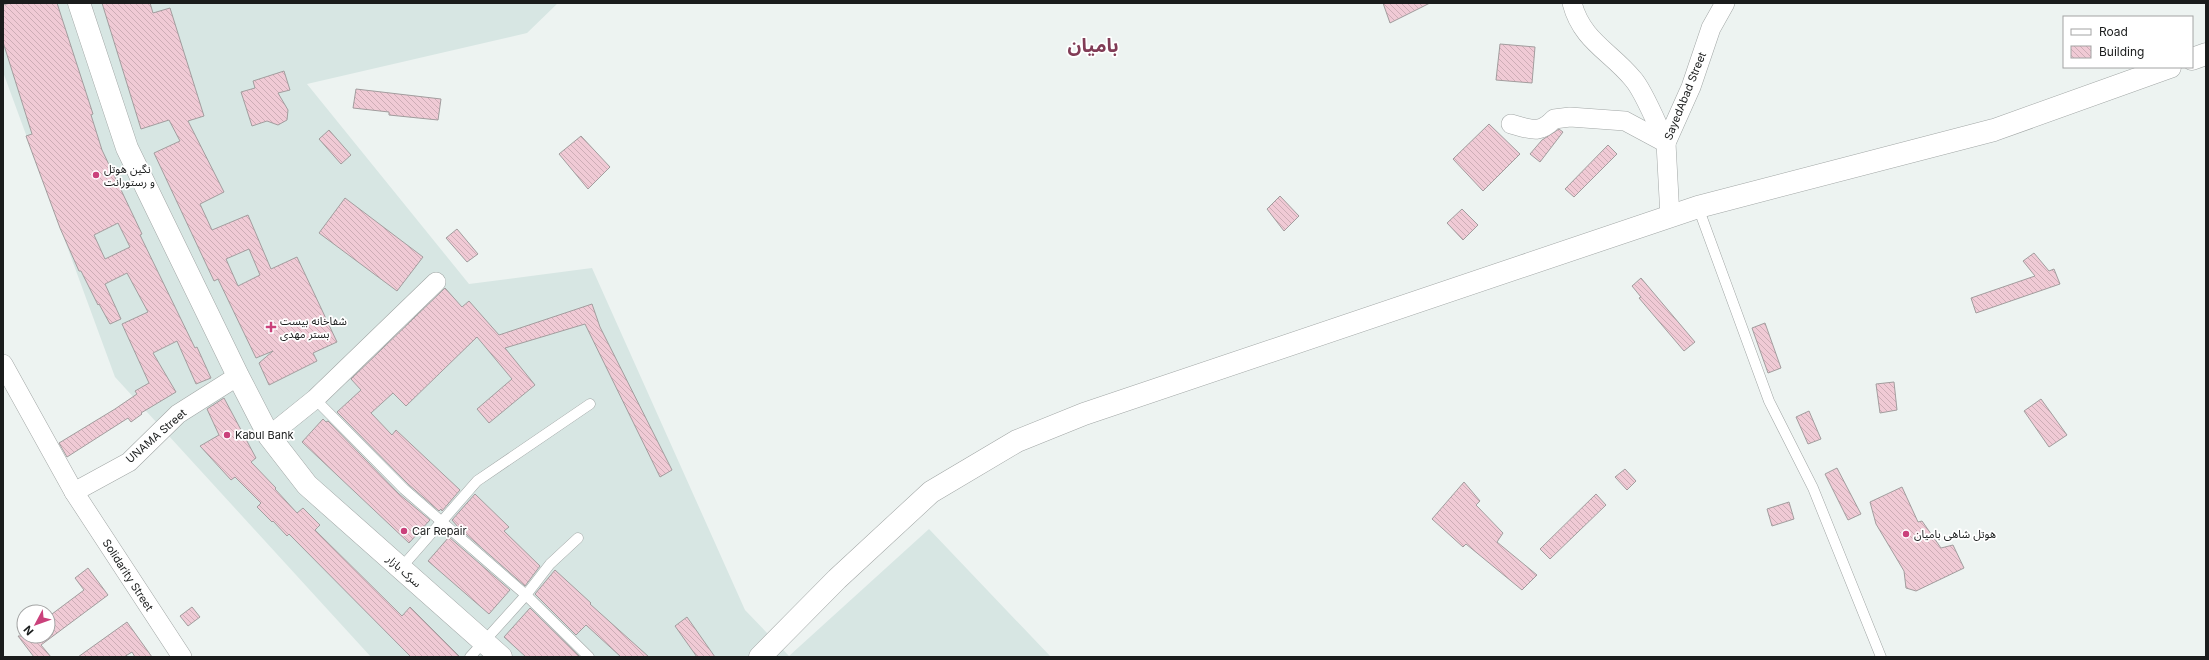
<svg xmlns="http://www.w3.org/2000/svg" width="2209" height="660" font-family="Inter,'Noto Sans Arabic',sans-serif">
	<defs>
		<pattern id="building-back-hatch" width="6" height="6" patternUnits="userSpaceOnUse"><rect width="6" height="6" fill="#f0cad5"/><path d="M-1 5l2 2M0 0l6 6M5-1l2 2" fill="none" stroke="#cdadb6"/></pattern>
	</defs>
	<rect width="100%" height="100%" fill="#edf3f1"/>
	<path fill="#d7e6e3" d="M3,3H558L527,33L307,84L469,284L592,268L745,610L789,656L929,529L1051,657H371L115,377L3,72Z"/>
	<g fill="url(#building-back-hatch)" stroke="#a29d9e" fill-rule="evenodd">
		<path d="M10,3H57L93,114L91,115L102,150L142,234L140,235L195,348L197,347L211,378L196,384L177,341L153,353L176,392L141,413L142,414L131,422L128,418L67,457L59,443L115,409L137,394L135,391L149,383L122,324L148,312L127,273L105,284L121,319L110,324L99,304L98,305L81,271H79L60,228L26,136L32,134L3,42V5ZM118,223L130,247L105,259L94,235Z"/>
		<path d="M102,3H150L153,13L170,8L204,116L188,121L224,192L200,204L212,230L248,215L271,269L297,257L337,342L313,353L317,361L269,385L259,363L273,351L256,358L218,279L214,281L154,153L180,141L169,120L141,129ZM249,249L260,275L238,286L226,259Z"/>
		<path d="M1383,3H1430L1390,23Z"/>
		<path d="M1500,44L1535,47L1532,83L1496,80Z"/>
		<path d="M284,71L290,90L278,93L288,110L287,120L278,125L267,121L252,126L241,92L255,88L253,81Z"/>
		<path d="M356,89L441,99L438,120L389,115V112L353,108Z"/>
		<path d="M1489,124L1520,154L1483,191L1453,159Z"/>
		<path d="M1559,129L1563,132L1540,162L1530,154L1542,140Z"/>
		<path d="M329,130L351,155L341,164L319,139Z"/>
		<path d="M581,136L610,167L588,189L559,154Z"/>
		<path d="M1608,145L1617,154L1574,197L1565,189Z"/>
		<path d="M1280,196L1299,216L1284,231L1267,209Z"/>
		<path d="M345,198L423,257L397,291L319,233Z"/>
		<path d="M1462,209L1478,225L1463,240L1447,223Z"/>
		<path d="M457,229L478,254L467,262L446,238Z"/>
		<path d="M2034,253L2049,271L2054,269L2060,284L1976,313L1971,298L2035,276L2023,261Z"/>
		<path d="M1641,278L1695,342L1684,351L1639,298L1641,297L1632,286Z"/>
		<path d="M445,288L462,307L469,301L499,335L592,304L600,327L672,470L660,477L585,324L505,348L535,385L489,423L477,409L512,379L477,337L406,406L393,393L371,413L392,435L396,430L460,490L442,511L441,509L439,511L408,484L337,412L361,390L351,379Z"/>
		<path d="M1765,323L1781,368L1768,373L1752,328Z"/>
		<path d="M1894,382L1897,410L1880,413L1876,384Z"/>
		<path d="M224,398L256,458L251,462L276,488L275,489L297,513L303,508L320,525L315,530L402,616L410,607L460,657H411L289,534L287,536L273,521L272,522L257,507L261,503L235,477L231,480L200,446L219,435L207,409Z"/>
		<path d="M2041,399L2067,435L2049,447L2024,411Z"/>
		<path d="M1809,411L1821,439L1808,444L1796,417Z"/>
		<path d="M323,419L326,422L328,421L399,494L430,520L409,543L302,442Z"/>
		<path d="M1837,468L1861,514L1848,520L1825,474Z"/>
		<path d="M1625,469L1636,481L1627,490L1615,477Z"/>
		<path d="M1464,482L1480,501L1476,505L1503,533L1497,542L1537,575L1522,590L1466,544L1463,547L1432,519Z"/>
		<path d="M1902,487L1918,522L1922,521L1941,548L1953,545L1964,568L1916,591L1906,588L1904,571L1876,524L1870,502Z"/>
		<path d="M475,494L509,527L504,531L540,566L525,586L458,527L452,520Z"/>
		<path d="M1596,494L1606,505L1550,559L1540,549Z"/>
		<path d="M1789,502L1794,519L1772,526L1767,509Z"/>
		<path d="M449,537L510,590L489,614L428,561Z"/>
		<path d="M88,568L108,595L41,645L51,657H34L18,636H48V617L84,590L75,578Z"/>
		<path d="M555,570L591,603L590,604L649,657H621L586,625L576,635L535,594Z"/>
		<path d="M192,607L200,617L188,626L180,616Z"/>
		<path d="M530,608L580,657H526L504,637Z"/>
		<path d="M687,617L715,657H697L675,626Z"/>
		<path d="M127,622L152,657H135L132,652L124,657H78Z"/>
	</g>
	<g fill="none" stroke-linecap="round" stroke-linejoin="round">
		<defs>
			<g id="lane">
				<path d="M1698,207L1769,401L1813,488L1881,657"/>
				<path d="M315,399L404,489L526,595L589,657"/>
				<path d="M401,568L477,481L590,404"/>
				<path d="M470,657L526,595L550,564L578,538"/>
			</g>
			<g id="street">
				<path d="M1572,3C1582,41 1610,51 1633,79C1644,91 1658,127 1666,143"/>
				<path d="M1511,124C1530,129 1539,135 1554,119L1570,117L1625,121L1666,143"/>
				<path d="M1670,217L1666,143L1691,87L1711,28L1725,3"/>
				<path d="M3,364L74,492L129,462L178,414L238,376"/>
				<path d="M269,436L315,399L436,282"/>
				<path d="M74,492L182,657"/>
			</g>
			<g id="secondary">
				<path d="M79,3L127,148L238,376L269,436L307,485L501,657"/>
				<path d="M2192,59L2206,54"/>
				<path d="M760,657L837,579L931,492L1017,441L1084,414L1698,207L1994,130L2170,67"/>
			</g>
		</defs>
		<use href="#lane" stroke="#a1a6a5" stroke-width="11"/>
		<use href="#street" stroke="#a1a6a5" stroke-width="20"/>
		<use href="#secondary" stroke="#a1a6a5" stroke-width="23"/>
		<use href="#lane" stroke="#fff" stroke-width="10"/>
		<use href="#street" stroke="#fff" stroke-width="19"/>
		<use href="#secondary" stroke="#fff" stroke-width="22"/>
	</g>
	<g fill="#ca417b" stroke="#fff" stroke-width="1.5">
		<circle cx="96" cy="175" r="4"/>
		<path d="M269 321h4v4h4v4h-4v4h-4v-4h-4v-4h4z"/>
		<circle cx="227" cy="435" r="4"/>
		<circle cx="404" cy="531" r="4"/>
		<circle cx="1906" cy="534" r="4"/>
	</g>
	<g text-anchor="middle" stroke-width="3.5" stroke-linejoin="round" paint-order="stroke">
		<g font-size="11" fill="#1a1c1c" stroke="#fff">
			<text transform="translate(1685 96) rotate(-68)" y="4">SayedAbad Street</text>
			<text transform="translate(156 436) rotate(-41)" y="4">UNAMA Street</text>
			<text transform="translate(404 571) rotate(42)" y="4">سرک بازار</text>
			<text transform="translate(128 575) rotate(57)" y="4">Solidarity Street</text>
		</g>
		<g font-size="11" fill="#1a1c1c" stroke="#fff" text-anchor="start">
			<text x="104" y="173">نگین هوتل<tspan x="104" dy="13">و رستورانت</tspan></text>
			<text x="280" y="325">شفاخانه بیست<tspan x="280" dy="13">بستر مهدی</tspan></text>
			<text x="235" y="439">Kabul Bank</text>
			<text x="412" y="535">Car Repair</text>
			<text x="1914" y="538">هوتل شاهی بامیان</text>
		</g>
		<g font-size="19" font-weight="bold" fill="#813c56" stroke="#fff">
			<text x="1093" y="52">بامیان</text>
		</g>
	</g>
	<rect width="2209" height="660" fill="none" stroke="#1a1c1c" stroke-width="8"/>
	<rect x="2063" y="16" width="130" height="52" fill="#ffffff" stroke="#a3a4a4"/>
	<rect x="2071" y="29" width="20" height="6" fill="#ffffff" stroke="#a3a4a4"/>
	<text x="2099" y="36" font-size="12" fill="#1a1c1c">Road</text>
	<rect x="2071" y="46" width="20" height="12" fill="url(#building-back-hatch)" stroke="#a3a4a4"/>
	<text x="2099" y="56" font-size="12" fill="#1a1c1c">Building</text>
	<g transform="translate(36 624) rotate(229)"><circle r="19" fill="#ffffff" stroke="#a3a4a4"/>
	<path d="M0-3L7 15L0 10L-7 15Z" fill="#ca417b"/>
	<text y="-6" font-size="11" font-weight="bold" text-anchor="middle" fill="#1a1c1c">N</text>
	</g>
</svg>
